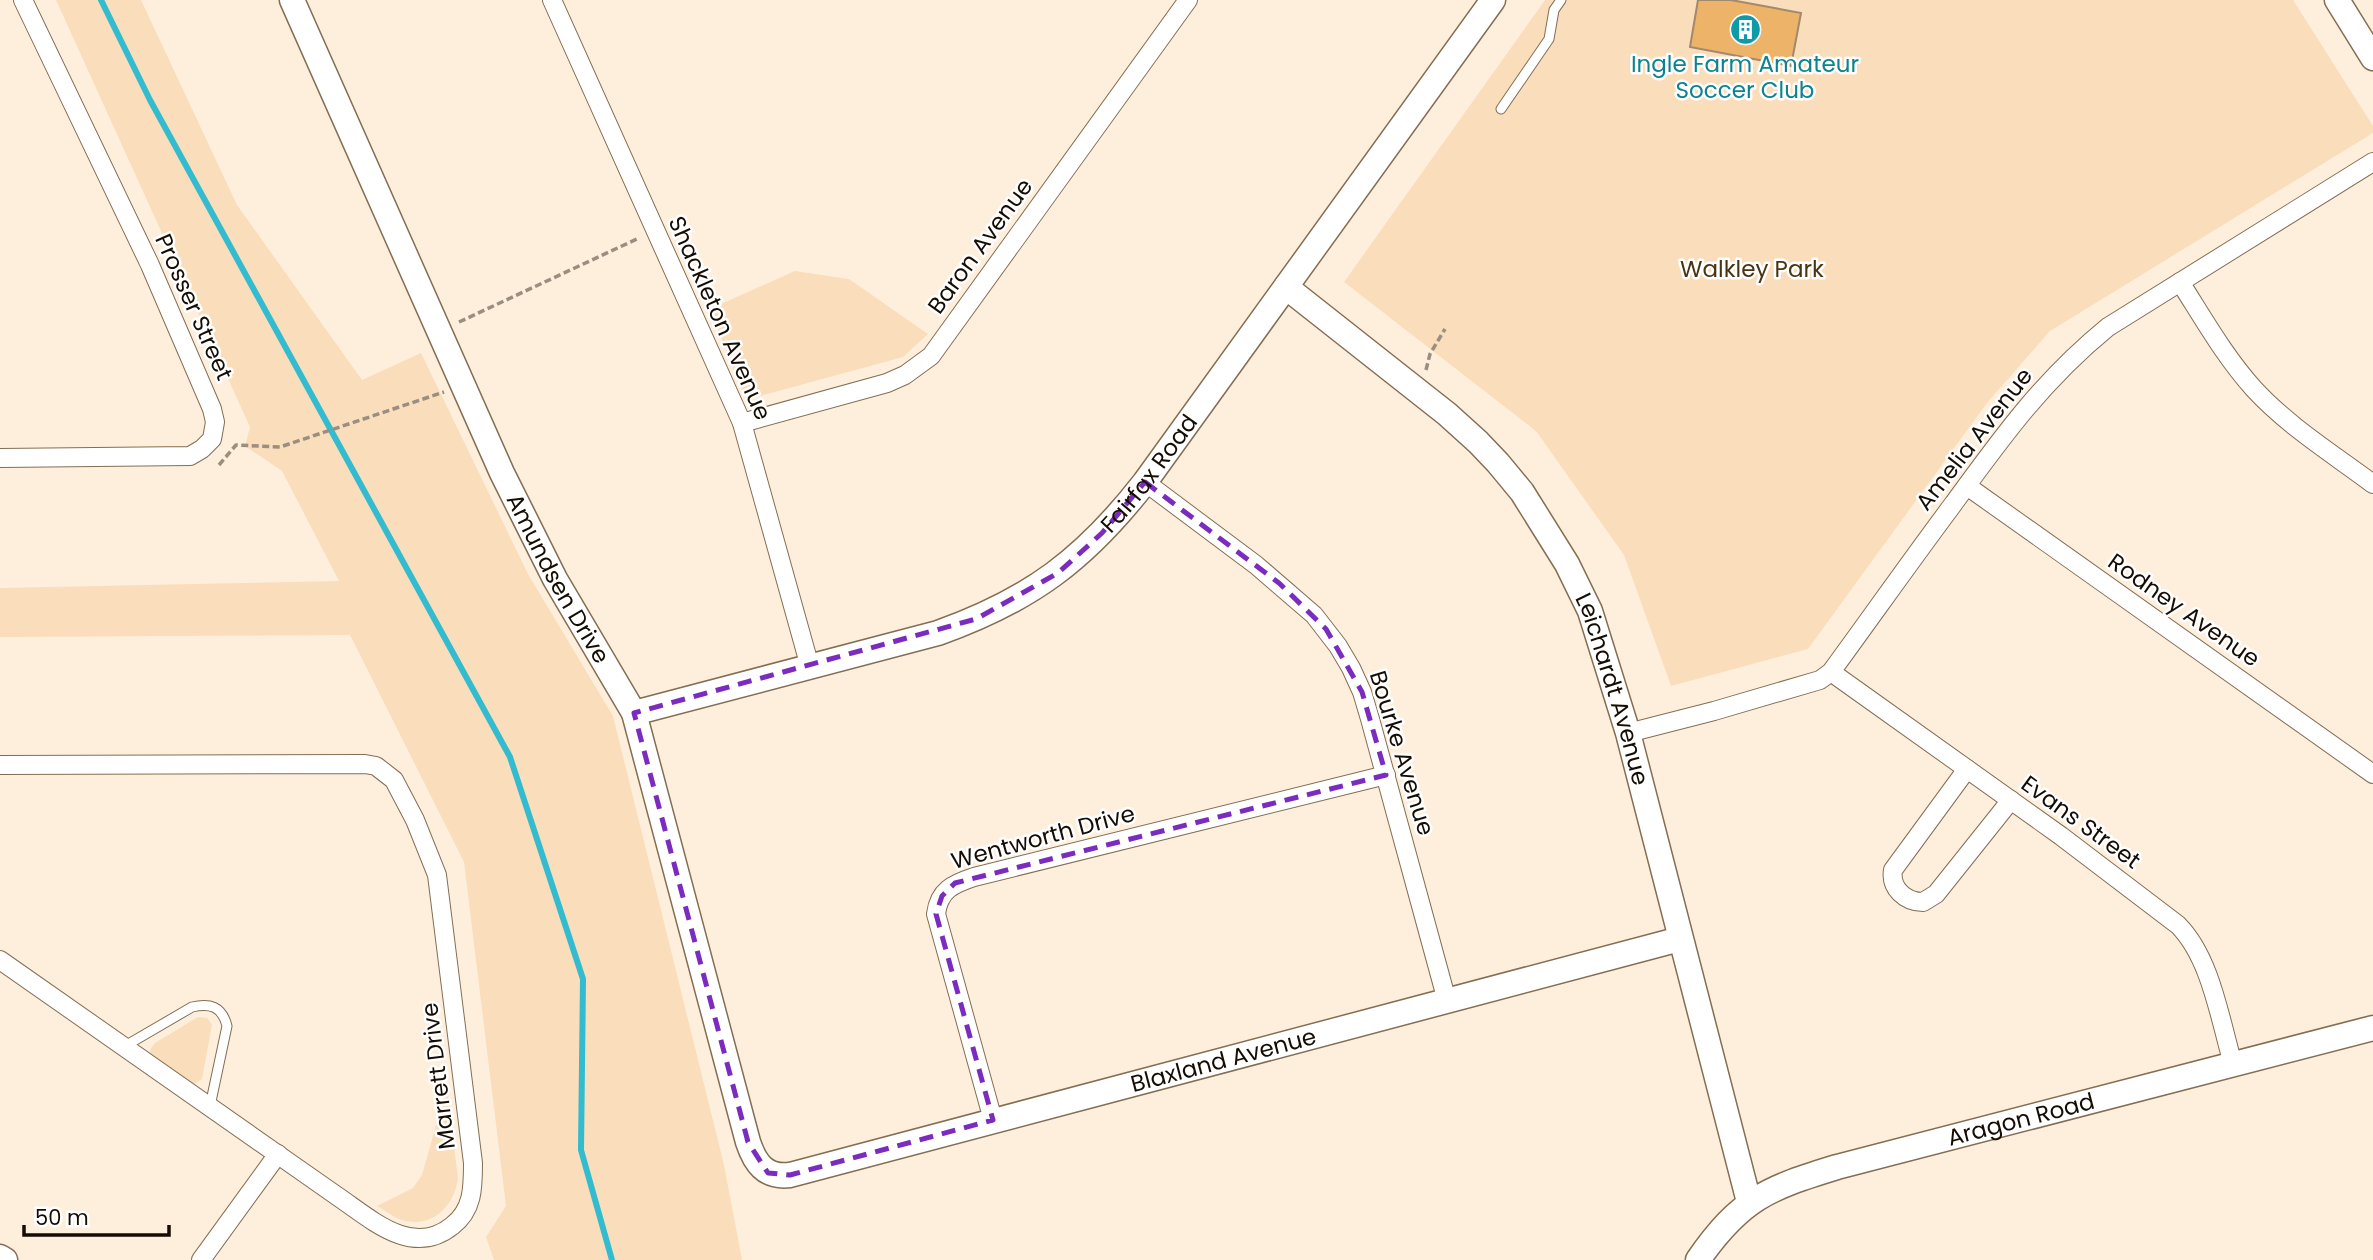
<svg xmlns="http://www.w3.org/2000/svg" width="2373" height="1260" font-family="Poppins,sans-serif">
	<rect width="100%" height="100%" fill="#feefdd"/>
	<g fill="#faddba">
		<path d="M56,0H141L237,205L362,380L421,353L528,574L613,716L724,1165L742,1260H494L486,1237L506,1206L464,862L350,635L0,637V588L339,581L282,471L245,446L250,427Z"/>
		<path d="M1545,0H2293L2373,126V133L2050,331L1987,403L1808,649L1671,686L1624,555L1536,431L1344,282Z"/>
		<path d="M795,271L849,279L928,334L903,357L746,400L710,309Z"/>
		<path d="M198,1017L207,1018L212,1025L202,1079L194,1084L150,1053L151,1048L155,1043Z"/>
		<path d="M447,1086L458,1179C454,1206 432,1229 402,1220C394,1218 385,1210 377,1206L413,1188L422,1175Z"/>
	</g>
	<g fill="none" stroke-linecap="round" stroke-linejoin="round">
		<path stroke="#33bbcf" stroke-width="6" d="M101,0L150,100L510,757L583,979L581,1150L612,1260"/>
	</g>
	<path fill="#edb368" stroke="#a0896d" stroke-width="2" d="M1698,0H1731L1801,13L1791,66L1690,47Z"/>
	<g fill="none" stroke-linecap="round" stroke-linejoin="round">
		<defs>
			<g id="lane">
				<path d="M1501,109L1549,39L1554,10L1561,0"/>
				<path d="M125,1046L192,1007C210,1003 222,1006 227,1026L210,1106"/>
			</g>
			<g id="street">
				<path d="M552,0L742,423L810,667"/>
				<path d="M2180,282C2203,318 2225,357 2254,389C2288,426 2333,454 2373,484"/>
				<path d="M742,423L887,383L905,375L931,356L1188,0"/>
				<path d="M0,458L190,456L202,449L212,439L215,422L212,409L150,265L23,0"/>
				<path d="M1145,482L1256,565L1314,615L1338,646L1351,668L1362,692L1370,719L1447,1001"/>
				<path d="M1967,486L2373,774"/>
				<path d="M1831,672L2061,836L2178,925C2211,958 2220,1020 2233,1064"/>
				<path d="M1628,733L1714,711L1820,680L1831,672C1872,616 1912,559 1954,503C2002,437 2043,380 2108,327L2373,162"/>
				<path d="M0,765L365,764L376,766L394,780L415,820L437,875L473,1163C473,1188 473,1210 452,1226C412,1258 371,1219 337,1196L0,960"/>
				<path d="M1967,769L1893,870C1890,888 1905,902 1923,902L1936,894L2011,800"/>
				<path d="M993,1120L936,914C939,890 953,884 974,877L1386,775"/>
				<path d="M201,1260L278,1154"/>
			</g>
			<g id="secondary">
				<path id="s1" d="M292,0L502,473L555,579L634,713L748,1142C755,1163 765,1178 790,1175L1680,939"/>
				<path d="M2337,0L2373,58"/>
				<path id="s2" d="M1286,287L1447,414L1478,442L1498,463L1522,492L1567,564L1590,611L1628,733L1749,1202"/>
				<path id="s3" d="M634,713L938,633C1031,600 1085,559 1145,482L1493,0"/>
				<path d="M0,1257L5,1260"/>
				<path id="s4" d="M1698,1260C1740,1199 1768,1188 1837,1167L2373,1028"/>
			</g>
		</defs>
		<use href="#lane" stroke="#846e53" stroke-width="11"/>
		<use href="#street" stroke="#846e53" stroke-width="20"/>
		<use href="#secondary" stroke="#846e53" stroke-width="27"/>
		<g stroke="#9a8e80" stroke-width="3.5" stroke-dasharray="7 3.5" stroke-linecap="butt">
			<path d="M459,322L639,238"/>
			<path d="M1426,370L1430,354L1445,329"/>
			<path d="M219,465L236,445L280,447L444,392"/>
		</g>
		<use href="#lane" stroke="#fff" stroke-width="9"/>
		<use href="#street" stroke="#fff" stroke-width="18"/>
		<use href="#secondary" stroke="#fff" stroke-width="24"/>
	</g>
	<path fill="none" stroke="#7b2cbf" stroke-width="5" stroke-dasharray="14 9" stroke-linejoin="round" d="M1145,482L1279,583L1326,629L1362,692L1386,775L955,883L942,896L936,914L993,1120L790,1175L768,1173L748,1142L634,713L976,619L1058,573L1102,533Z"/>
	<defs>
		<symbol id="building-disc" viewBox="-11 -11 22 22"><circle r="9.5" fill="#0f9aa8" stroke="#fff"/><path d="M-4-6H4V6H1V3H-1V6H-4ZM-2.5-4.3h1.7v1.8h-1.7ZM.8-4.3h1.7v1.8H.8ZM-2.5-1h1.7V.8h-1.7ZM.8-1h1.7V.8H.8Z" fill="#fff"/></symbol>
	</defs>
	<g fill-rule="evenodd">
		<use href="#building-disc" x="1728" y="12" width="35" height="35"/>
	</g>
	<g text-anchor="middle" stroke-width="5" stroke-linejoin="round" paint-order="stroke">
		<g font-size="23" fill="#0d838f" stroke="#fff">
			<text x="1745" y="72">Ingle Farm Amateur<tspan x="1745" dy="26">Soccer Club</tspan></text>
		</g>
		<g font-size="23" fill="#150d04" stroke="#fff">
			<text transform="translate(980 246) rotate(-54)" y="8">Baron Avenue</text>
			<text transform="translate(194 307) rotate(66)" y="8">Prosser Street</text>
			<text transform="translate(720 318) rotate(66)" y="8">Shackleton Avenue</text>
			<text transform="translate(1974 439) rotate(-52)" y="8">Amelia Avenue</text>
			<text dy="8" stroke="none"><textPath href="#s3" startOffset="584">Fairfax Road</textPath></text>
			<text dy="8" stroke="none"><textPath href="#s1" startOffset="637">Amundsen Drive</textPath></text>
			<text transform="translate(2184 610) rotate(35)" y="8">Rodney Avenue</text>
			<text dy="8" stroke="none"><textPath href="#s2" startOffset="532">Leichardt Avenue</textPath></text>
			<text transform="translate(1402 753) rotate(73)" y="8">Bourke Avenue</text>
			<text transform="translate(2081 822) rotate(36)" y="8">Evans Street</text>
			<text transform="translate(1043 837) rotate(-15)" y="8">Wentworth Drive</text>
			<text dy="8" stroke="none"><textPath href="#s1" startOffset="1743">Blaxland Avenue</textPath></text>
			<text transform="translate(438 1076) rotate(-97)" y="8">Marrett Drive</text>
			<text dy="8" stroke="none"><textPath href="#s4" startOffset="362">Aragon Road</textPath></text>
		</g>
		<g font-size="23" fill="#4a3312" stroke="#fff">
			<text x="1752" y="277">Walkley Park</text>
		</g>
	</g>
	<path d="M24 1225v10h145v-10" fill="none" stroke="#150d04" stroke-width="3.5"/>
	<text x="35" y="1225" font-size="21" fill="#150d04" stroke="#ffffff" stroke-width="5" paint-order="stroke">50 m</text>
</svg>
